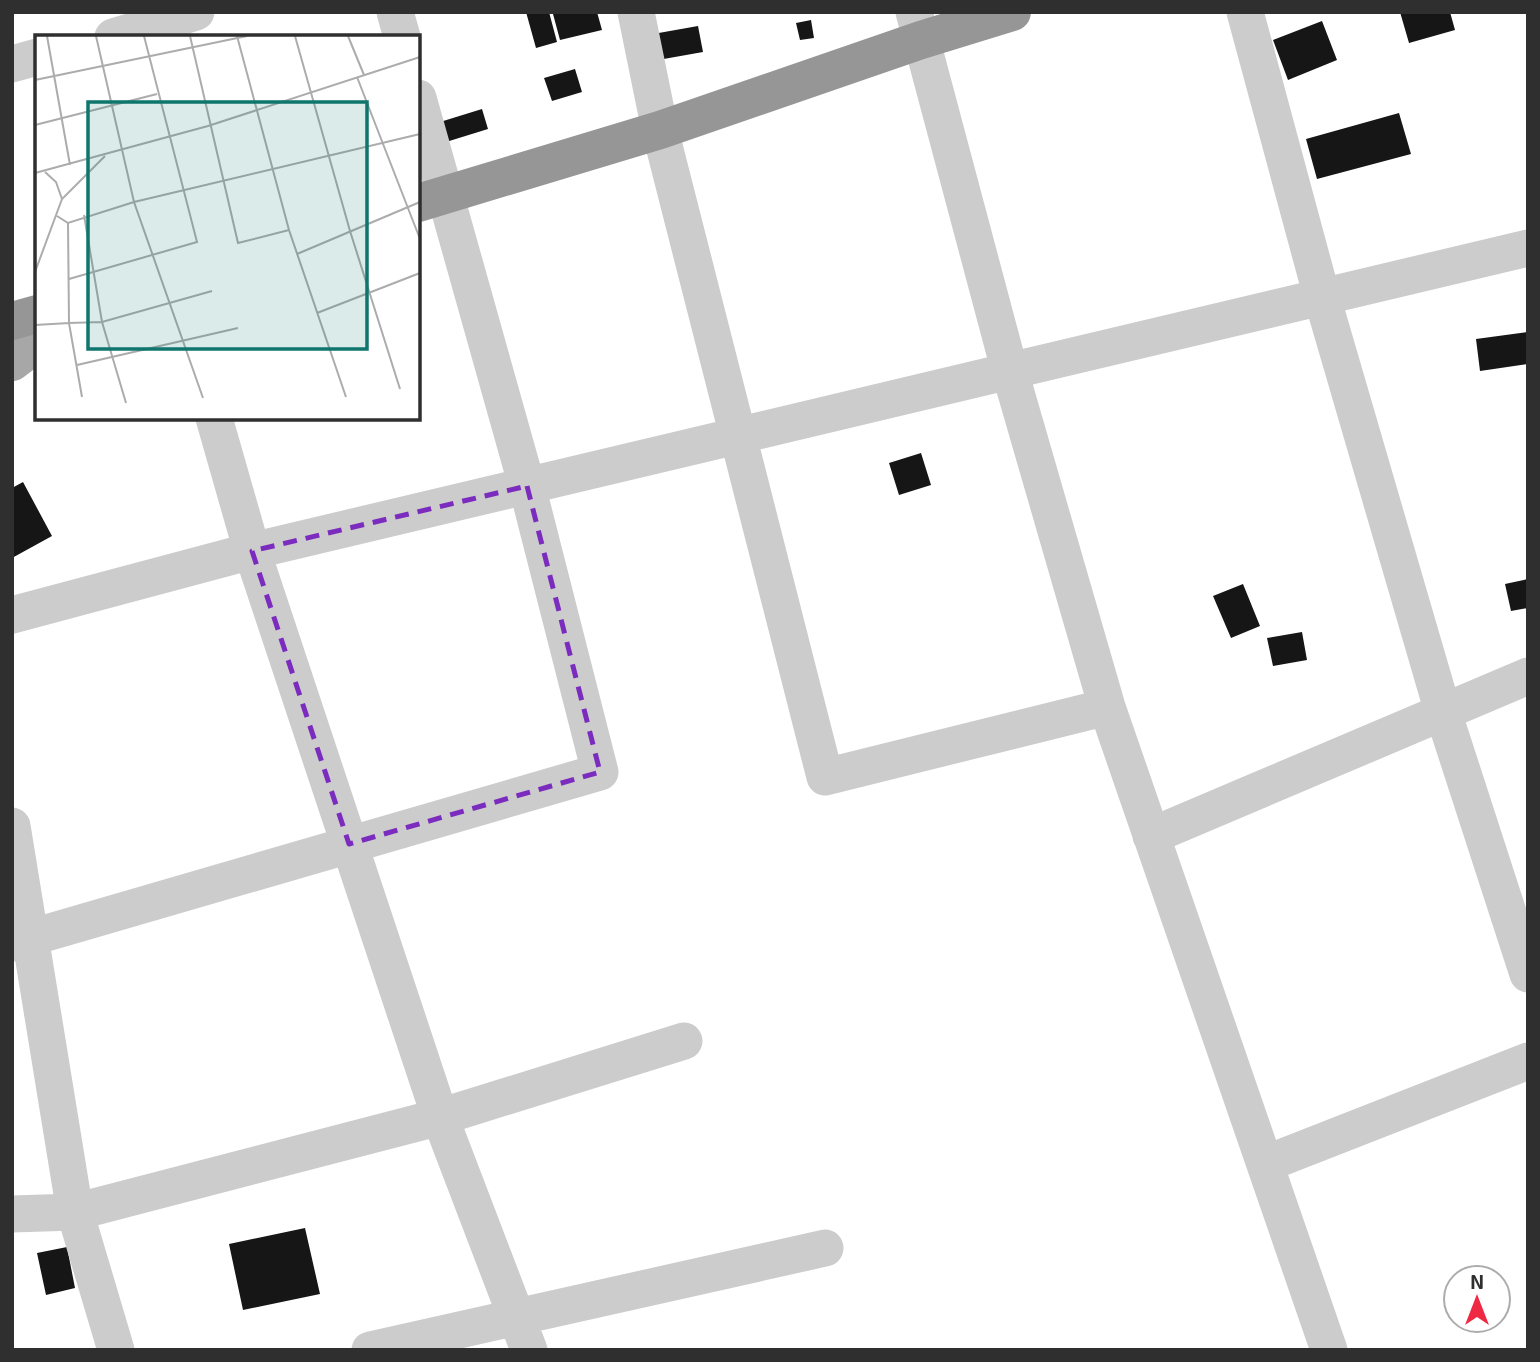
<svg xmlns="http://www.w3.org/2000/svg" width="1540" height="1362" viewBox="0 0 1540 1362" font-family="'Exo 2',sans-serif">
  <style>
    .building { fill: #161616 }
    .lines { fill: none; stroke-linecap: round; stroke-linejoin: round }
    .minor { stroke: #ccc; stroke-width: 37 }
    .major { stroke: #a7a7a7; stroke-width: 38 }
    .highway { stroke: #969696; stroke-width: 38 }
    .marked { fill: none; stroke: #7b2cbf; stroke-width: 5; stroke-dasharray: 14 9; stroke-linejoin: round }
    .inset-road { fill: none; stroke: #acacac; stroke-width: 2 }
    .view { fill: #0f766e; fill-opacity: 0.15; stroke: #0f766e; stroke-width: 3.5 }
    .inset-edge { fill: none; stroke: #2f2f2f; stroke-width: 3.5 }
  </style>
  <rect width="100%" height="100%" fill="#fff"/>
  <path class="building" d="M526 12H549L557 42 536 48Z
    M559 12H597L602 30 560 40 553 14Z
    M1400 12H1450L1455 30 1409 43Z
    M811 20 814 38 800 40 796 23Z
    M1322 21 1337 60 1288 80 1273 40Z
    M698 26 703 52 658 60 653 34Z
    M575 69 582 92 552 101 544 78Z
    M482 109 488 129 446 142 440 122Z
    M1399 113 1411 154 1317 179 1306 139Z
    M1527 332 1528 364 1480 371 1476 339Z
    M921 453 931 485 899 495 889 463Z
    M23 482 52 536 12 558V488Z
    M1528 579V608L1511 611 1505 584Z
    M1243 584 1260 626 1231 638 1213 596Z
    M1302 632 1307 660 1273 666 1267 638Z
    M305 1228 320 1294 243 1310 229 1244Z
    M67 1247 75 1288 46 1295 37 1253Z"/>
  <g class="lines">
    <path class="minor" d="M395 12 402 37
      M636 12 660 130 825 777 1107 707
      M914 12 1010 372 1107 707 1329 1350
      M1245 12 1322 297 1443 712 1528 974
      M113 37 196 12
      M12 64 37 57
      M214 418 252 551 440 1117 529 1350
      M12 615 252 551 1528 248
      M12 826 75 1212 440 1117 684 1041
      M1151 836 1528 676
      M12 943 600 772 527 486 418 98
      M1265 1164 1528 1061
      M12 1214 75 1212 116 1350
      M370 1350 825 1248"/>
    <path class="major" d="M12 362 37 343"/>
    <path class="highway" d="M418 203 660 130 921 40 1012 12
      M12 321 37 314"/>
  </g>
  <path class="marked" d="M527 486 600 772 349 844 252 551Z"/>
  <g transform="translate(35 35)">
    <rect width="385" height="385" fill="#fff"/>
    <path class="inset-road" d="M12 1 35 130M61 1 99 167 168 363M155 1 203 208 254 195M202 1 254 195 311 362M260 1 315 196 365 354M313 1 329 40M322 42 385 204M0 45 212 1M0 90 122 59M10 137 21 147 27 164M0 138 173 91 385 22M49 180 67 287 177 256M22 181 33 188 99 167 385 99M33 188 34 288 67 287 91 368M262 219 385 167M0 237 27 164 70 121M34 244 162 207 109 1M282 278 385 238M0 290 34 288 47 362M42 330 203 293"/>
    <path class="view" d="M53 67H332V314H53Z"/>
    <rect width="385" height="385" class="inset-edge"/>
  </g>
  <rect width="1540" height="1362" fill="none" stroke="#2f2f2f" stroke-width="28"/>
  <g transform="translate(1477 1299)"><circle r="33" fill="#ffffff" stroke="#acacac" stroke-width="2"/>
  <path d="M0-5L12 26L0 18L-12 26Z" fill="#ef2944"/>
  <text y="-10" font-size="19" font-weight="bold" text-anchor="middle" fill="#2f2f2f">N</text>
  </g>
</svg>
